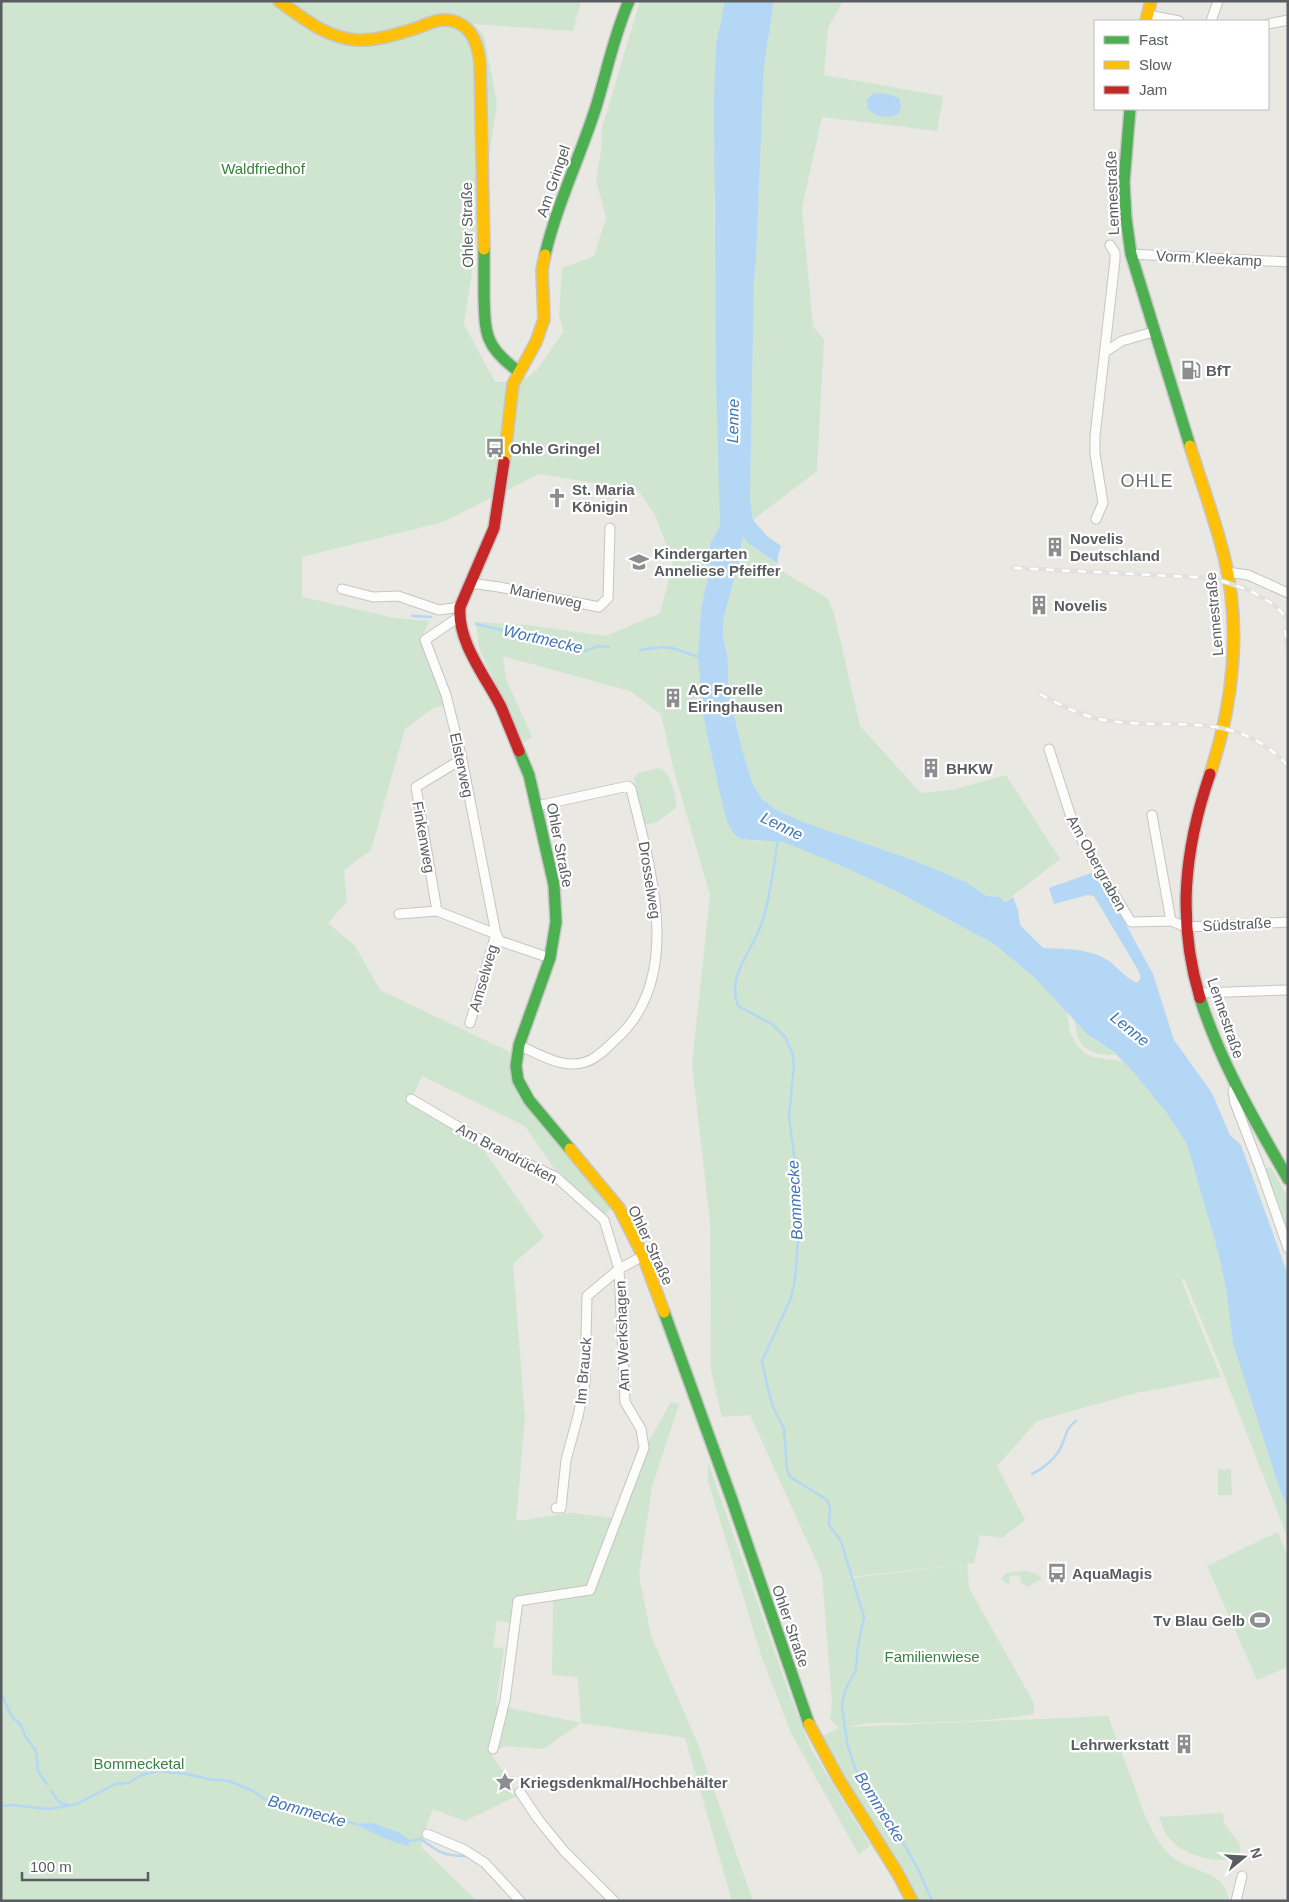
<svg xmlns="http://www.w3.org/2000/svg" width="1289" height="1902" viewBox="0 0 1289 1902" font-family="Helvetica,sans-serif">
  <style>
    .green { fill: #d0e5cf }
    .water { fill: #b4d7f5 }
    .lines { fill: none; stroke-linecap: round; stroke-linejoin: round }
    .stream { stroke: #b4d7f5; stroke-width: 2.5 }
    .street-casing { stroke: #c5c5c4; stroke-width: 11 }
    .fast-casing { stroke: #c6c6c5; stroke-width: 14 }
    .slow-casing { stroke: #c6c6c5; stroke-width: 14 }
    .jam-casing { stroke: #c6c6c5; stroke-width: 14 }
    .street { stroke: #fcfcfb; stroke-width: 9 }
    .fast { stroke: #4caf50; stroke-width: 11 }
    .slow { stroke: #ffc107; stroke-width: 11 }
    .jam { stroke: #c62828; stroke-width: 11 }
    .rail-casing { stroke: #e1e1e0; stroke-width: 4.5 }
    .rail { stroke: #fff; stroke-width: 2.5; stroke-dasharray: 8; stroke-linecap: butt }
    .labels { text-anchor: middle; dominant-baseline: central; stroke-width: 4.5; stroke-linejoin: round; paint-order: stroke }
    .park-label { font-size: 15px; fill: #36833d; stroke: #fff }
    .street-label { font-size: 15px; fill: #595c61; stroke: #fff }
    .poi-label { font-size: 15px; font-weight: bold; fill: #595c61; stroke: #fff; text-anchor: start }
    .water-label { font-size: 16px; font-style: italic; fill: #4075b6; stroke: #fff }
    .quarter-label { font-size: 18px; letter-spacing: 1px; fill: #6a6e73; stroke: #fff }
  </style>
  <rect width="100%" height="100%" fill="#e9e8e3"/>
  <path class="green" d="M1 1H581L573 31 473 24 484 35 497 104 464 324 495 382 522 381 536 371 564 331 559 317 562 268 594 256 606 218 596 179 601 151 602 128 640 1H725L714 201 720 526 710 544 708 577 701 608 698 657 703 715 716 776 755 841 769 840 783 842 846 868 894 890 994 944 1034 977 1067 1011 1070 1032 1078 1047 1086 1054 1092 1057 1122 1061 1134 1073 1166 1112 1187 1144 1219 1255 1227 1295 1279 1487 1288 1508V1539L1224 1375 1184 1278 1181 1280 1221 1377 1136 1393 1037 1421 997 1466 1025 1520 1002 1538 980 1535 974 1563 848 1577 851 1578 967 1564 969 1588 1034 1703V1714C995 1721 954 1722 914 1723 893 1723 869 1721 848 1727L1108 1716C1116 1739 1125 1762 1134 1785 1143 1810 1151 1837 1171 1856 1189 1873 1225 1868 1229 1901H912L822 1736 839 1728 830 1719 832 1703 822 1574 750 1415 722 1417 711 1371 710 1222 692 1064 710 895 674 771 661 714 630 691 503 656 506 679 532 737 524 742 479 648 476 622 527 625 606 636 660 613 673 563 655 515 638 490 539 474 443 522 302 557V597L395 618 429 621 422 638 445 706 433 708 405 729 371 850 344 870 347 901 328 923 355 946 380 990 512 1053V1067L613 1206 604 1216 558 1174 525 1126 422 1076 410 1102 481 1146 544 1237 513 1264 525 1418 516 1521 571 1513 612 1518 586 1586 514 1597 513 1623 497 1621 493 1647 504 1648 496 1705 581 1723 578 1677 552 1675 553 1600 590 1595 593 1591 646 1446 671 1402 679 1404 652 1487 639 1575 651 1636 698 1744 753 1901H732L685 1738 581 1723 543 1749 504 1746 491 1754 519 1795 465 1821 433 1809 422 1838 423 1839 421 1847 477 1901H1Z
    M774 1H843L828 28 824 75 943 96 937 131 822 117 802 208 813 326 824 340 817 471 753 520 750 499 754 280 756 260 764 66Z
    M744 537C754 551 773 556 782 571L827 598 834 613 860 726 921 793 952 790 1006 775 1060 859 1005 902 1000 897 987 896 966 882 910 859 803 822 777 810 762 799 753 785 742 749 728 690V660L723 637V620L735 579 741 541Z
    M658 768C659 769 664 771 665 772 671 778 678 800 676 808L655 823 644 825 634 778 638 773Z
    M1075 1021C1080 1026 1084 1031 1089 1036 1098 1043 1108 1047 1116 1055 1091 1055 1076 1049 1075 1021Z
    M1271 1167 1288 1198V1242L1262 1169Z
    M708 1462 788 1690 811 1749 870 1845 859 1855 791 1733 761 1655 708 1481Z
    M1231 1469 1232 1495H1218V1470Z
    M1278 1532 1288 1557V1667L1257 1680 1207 1566Z
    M1027 1571 1036 1574 1042 1579 1027 1587 1021 1582 1020 1575 1009 1576 1010 1583H1005L1002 1579 1006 1573Z
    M1223 1813C1223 1818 1224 1822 1226 1826 1233 1837 1247 1846 1236 1859 1213 1863 1185 1856 1170 1839 1164 1833 1162 1825 1159 1817Z"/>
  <path class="water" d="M725 1H774L764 66 756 260 754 280 750 499 753 520 767 536 781 546 778 556V564L748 543 744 537 741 541V555L723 620V637L728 660V690L742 749 753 785 762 799 777 810 803 822 910 859 966 882 987 896 1000 897 1005 902 1013 897 1018 910 1020 925 1043 948C1066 949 1089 948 1109 961 1118 968 1126 978 1137 983L1141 978 1138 970 1094 896 1088 895 1054 904 1049 888 1091 873 1100 877 1153 974 1174 1040 1212 1093 1230 1135 1241 1145 1288 1275V1508L1279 1487 1233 1343 1227 1295 1219 1255 1187 1144 1166 1112 1134 1073 1114 1052 1088 1035 1034 977 994 944 894 890 846 868 783 842 741 839 734 834 727 822 716 776 703 715 698 657 701 608 708 577 710 544 720 526 716 383 714 101 716 45Z
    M874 93 888 94 899 98 901 106 899 113C888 120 877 117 868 109L867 99Z
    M373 1823 400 1833 408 1839 409 1845 408 1846 383 1838 355 1824Z"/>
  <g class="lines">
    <path class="stream" d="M412 616 431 617
      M476 624 532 637 542 642 584 651 599 646 609 647
      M640 650 662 647 672 648 699 657
      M778 839C774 862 772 885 766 908 764 915 762 923 759 930 749 954 727 978 738 1006L772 1024 786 1038 793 1056 794 1065 789 1116 798 1187 799 1228 795 1280 791 1298 762 1361 768 1389 773 1407 784 1429 787 1469 790 1477 826 1499 830 1507 829 1525 841 1541 864 1617 858 1646 856 1670 845 1690 842 1706 847 1743 855 1768 871 1798 899 1835 919 1871 932 1901
      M1032 1474C1043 1469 1055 1459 1061 1447 1066 1437 1066 1427 1076 1421
      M1 1693 12 1717 21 1725 25 1736 36 1751 38 1771 47 1784
      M51 1791 59 1802 68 1805
      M1 1806 12 1805 49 1809 77 1804 115 1784 128 1783 142 1775 157 1771 186 1774 208 1779 229 1781 253 1791 271 1803 295 1807 327 1820 346 1821 355 1824
      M409 1841 421 1839C438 1852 444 1856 466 1856"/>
    <defs>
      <path id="street" d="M1148 15 1179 21
        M1211 21 1218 1
        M1268 24 1288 20
        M1131 254 1288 262
        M1105 352 1122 341 1153 332
        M1096 519 1103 503 1095 454V436L1115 260V253L1110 245
        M1227 572 1248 575 1288 593
        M470 583 499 587 599 607 608 598 610 528
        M342 589 373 597 398 596 439 610 460 607
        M459 617 425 640 446 695 462 759 496 934 470 1023
        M1049 749 1072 820 1086 848 1131 922 1171 921 1186 927 1288 922
        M1152 815 1171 921
        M437 911 416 787 462 759
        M399 914 437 911 496 934 500 941 550 958
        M1200 993 1288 990
        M519 1045C542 1056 572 1075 597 1056 603 1052 609 1046 614 1041 686 979 650 867 631 789L628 786 537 806
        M1236 1087 1233 1091 1235 1103 1260 1168 1288 1248
        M411 1099 496 1149 556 1177 604 1220 619 1269 625 1402 641 1429 644 1448 590 1590 518 1601 505 1700 493 1749
        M556 1508H561L566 1460 578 1416 585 1382 587 1296 619 1269 643 1256
        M520 1792 538 1819 564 1851 614 1901
        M427 1834 465 1850 485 1863 520 1901
        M1236 1901 1242 1876"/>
      <path id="fast" d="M1130 109 1124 182 1126 218 1131 254 1190 446
        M484 249C484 264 484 280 484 296 485 334 485 347 518 371
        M545 255C557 204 580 157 596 107 607 71 614 35 629 1
        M519 751 529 775 554 885 556 922 550 958 519 1045 516 1066 518 1080 529 1100 570 1149
        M1200 998C1220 1062 1255 1121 1288 1179
        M664 1312 732 1500 809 1724"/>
      <path id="slow" d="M279 1C303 18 326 38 357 40 377 41 397 34 417 28 424 25 434 21 442 20 469 19 478 41 480 63L484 249
        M1146 21 1151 1
        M1190 446C1201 482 1215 519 1224 556 1242 628 1233 705 1210 774
        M504 462 513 384 536 342 544 319 542 270 545 255
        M570 1149 619 1208 643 1256 664 1312
        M809 1724 838 1778 898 1874 912 1901"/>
      <path id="jam" d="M504 462 494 528 460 607C457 642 486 677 501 707 507 721 513 736 519 751
        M1200 998C1177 921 1184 850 1210 774"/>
    </defs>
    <use href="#street" class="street-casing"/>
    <use href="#fast" class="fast-casing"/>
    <use href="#slow" class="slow-casing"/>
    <use href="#jam" class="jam-casing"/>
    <use href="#street" class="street"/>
    <use href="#fast" class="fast"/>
    <use href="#slow" class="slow"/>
    <use href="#jam" class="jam"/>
    <defs>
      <path id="rail" d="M1014 568 1213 578 1249 590 1273 604 1288 619
        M1285 630 1288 651
        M1040 694C1060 705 1081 716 1104 720 1170 732 1235 707 1288 766"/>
    </defs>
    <use href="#rail" class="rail-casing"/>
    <use href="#rail" class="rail"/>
  </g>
  <defs>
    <symbol id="fuel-bare" viewBox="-9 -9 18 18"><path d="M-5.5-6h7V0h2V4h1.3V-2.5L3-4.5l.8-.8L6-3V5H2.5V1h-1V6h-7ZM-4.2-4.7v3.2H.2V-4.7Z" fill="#8b8d8e" stroke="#fff" stroke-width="2.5" paint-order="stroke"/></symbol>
    <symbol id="bus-bare" viewBox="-9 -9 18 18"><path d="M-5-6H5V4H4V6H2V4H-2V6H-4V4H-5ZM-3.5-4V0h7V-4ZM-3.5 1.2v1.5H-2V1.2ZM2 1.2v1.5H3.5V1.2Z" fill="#8b8d8e" stroke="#fff" stroke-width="2.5" paint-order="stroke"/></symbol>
    <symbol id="church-bare" viewBox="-9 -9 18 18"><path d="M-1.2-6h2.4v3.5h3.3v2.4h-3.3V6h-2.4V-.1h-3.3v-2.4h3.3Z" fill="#8b8d8e" stroke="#fff" stroke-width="2.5" paint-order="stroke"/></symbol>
    <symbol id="building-bare" viewBox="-9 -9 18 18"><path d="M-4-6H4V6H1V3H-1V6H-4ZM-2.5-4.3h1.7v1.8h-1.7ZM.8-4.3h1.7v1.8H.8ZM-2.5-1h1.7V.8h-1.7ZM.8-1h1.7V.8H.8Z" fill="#8b8d8e" stroke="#fff" stroke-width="2.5" paint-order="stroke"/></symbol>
    <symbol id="school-bare" viewBox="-9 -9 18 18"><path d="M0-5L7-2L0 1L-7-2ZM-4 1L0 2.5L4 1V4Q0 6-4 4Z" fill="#8b8d8e" stroke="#fff" stroke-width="2.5" paint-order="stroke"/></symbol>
    <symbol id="stadium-bare" viewBox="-9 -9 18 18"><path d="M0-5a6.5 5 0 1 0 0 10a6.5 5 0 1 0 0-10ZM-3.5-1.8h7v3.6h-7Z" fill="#8b8d8e" stroke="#fff" stroke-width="2.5" paint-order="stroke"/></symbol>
    <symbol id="sight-bare" viewBox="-9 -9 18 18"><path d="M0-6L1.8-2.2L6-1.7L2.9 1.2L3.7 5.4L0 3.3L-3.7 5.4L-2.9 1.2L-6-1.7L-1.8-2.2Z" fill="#8b8d8e" stroke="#fff" stroke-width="2.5" paint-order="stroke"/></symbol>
  </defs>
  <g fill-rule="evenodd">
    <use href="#fuel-bare" x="1177" y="356" width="28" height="28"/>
    <use href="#bus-bare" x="481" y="434" width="28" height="28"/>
    <use href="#church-bare" x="543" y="484" width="28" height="28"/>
    <use href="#building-bare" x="1041" y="533" width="28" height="28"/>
    <use href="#school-bare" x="625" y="548" width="28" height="28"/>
    <use href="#building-bare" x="1025" y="591" width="28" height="28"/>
    <use href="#building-bare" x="659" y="684" width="28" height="28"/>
    <use href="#building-bare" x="917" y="754" width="28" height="28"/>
    <use href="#bus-bare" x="1043" y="1559" width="28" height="28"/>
    <use href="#stadium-bare" x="1246" y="1606" width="28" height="28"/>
    <use href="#building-bare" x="1170" y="1730" width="28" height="28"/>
    <use href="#sight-bare" x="491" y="1768" width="28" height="28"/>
  </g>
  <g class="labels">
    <g class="park-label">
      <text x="263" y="168">Waldfriedhof</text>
      <text x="932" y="1656">Familienwiese</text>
      <text x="139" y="1763">Bommecketal</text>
    </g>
    <g class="street-label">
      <text transform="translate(553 181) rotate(-71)">Am Gringel</text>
      <text transform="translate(1112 193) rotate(-92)">Lennestraße</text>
      <text transform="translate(467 225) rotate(-91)">Ohler Straße</text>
      <text transform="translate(1209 258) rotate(3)">Vorm Kleekamp</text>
      <text transform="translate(546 596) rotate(12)">Marienweg</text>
      <text transform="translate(1214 614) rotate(-95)">Lennestraße</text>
      <text transform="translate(462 765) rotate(78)">Elsterweg</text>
      <text transform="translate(424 837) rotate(80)">Finkenweg</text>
      <text transform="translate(560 845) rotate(79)">Ohler Straße</text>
      <text transform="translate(1097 863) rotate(61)">Am Obergraben</text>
      <text transform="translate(650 880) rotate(81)">Drosselweg</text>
      <text transform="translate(1237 924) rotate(-3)">Südstraße</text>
      <text transform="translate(483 978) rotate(-74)">Amselweg</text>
      <text transform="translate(1226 1018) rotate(71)">Lennestraße</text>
      <text transform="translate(507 1153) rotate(28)">Am Brandrücken</text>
      <text transform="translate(651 1245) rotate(65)">Ohler Straße</text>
      <text transform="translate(622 1336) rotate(-92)">Am Werkshagen</text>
      <text transform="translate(583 1371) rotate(-85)">Im Brauck</text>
      <text transform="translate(791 1626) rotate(71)">Ohler Straße</text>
    </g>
    <g class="poi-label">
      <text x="1206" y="370">BfT</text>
      <text x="510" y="448">Ohle Gringel</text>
      <text x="572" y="489">St. Maria<tspan x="572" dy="17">Königin</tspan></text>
      <text x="1070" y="538">Novelis<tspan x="1070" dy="17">Deutschland</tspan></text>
      <text x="654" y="553">Kindergarten<tspan x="654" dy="17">Anneliese Pfeiffer</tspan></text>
      <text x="1054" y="605">Novelis</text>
      <text x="688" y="689">AC Forelle<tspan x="688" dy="17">Eiringhausen</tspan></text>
      <text x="946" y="768">BHKW</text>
      <text x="1072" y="1573">AquaMagis</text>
      <text x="1245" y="1620" text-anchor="end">Tv Blau Gelb</text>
      <text x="1169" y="1744" text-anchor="end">Lehrwerkstatt</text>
      <text x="520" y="1782">Kriegsdenkmal/Hochbehälter</text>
    </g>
    <g class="water-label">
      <text transform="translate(733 421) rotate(-89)">Lenne</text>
      <text transform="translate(543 639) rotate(13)">Wortmecke</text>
      <text transform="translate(782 826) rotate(26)">Lenne</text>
      <text transform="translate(1130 1029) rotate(39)">Lenne</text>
      <text transform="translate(795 1200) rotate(-93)">Bommecke</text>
      <text transform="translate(880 1807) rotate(58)">Bommecke</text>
      <text transform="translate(307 1811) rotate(16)">Bommecke</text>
    </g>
    <g class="quarter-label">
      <text x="1147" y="481">OHLE</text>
    </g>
  </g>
  <rect width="1289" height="1902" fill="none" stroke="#595c61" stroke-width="5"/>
  <rect x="1094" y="20" width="175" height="90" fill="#ffffff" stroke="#bdbec0"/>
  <rect x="1104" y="36" width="25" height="8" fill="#4caf50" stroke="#bdbec0"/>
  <text x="1139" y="45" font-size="15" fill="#595c61">Fast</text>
  <rect x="1104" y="61" width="25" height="8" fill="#ffc107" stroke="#bdbec0"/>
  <text x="1139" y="70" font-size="15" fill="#595c61">Slow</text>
  <rect x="1104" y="86" width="25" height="8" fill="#c62828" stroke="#bdbec0"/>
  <text x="1139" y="95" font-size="15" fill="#595c61">Jam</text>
  <g transform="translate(1244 1857) rotate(72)" stroke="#ffffff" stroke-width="4" paint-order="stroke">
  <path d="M0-4L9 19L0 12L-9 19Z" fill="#595c61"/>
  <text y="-8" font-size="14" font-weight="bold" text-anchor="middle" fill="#595c61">N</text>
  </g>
  <path d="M22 1872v8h126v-8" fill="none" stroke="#595c61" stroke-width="2.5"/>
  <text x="30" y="1872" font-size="15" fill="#595c61" stroke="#ffffff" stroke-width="4" paint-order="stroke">100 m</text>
</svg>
